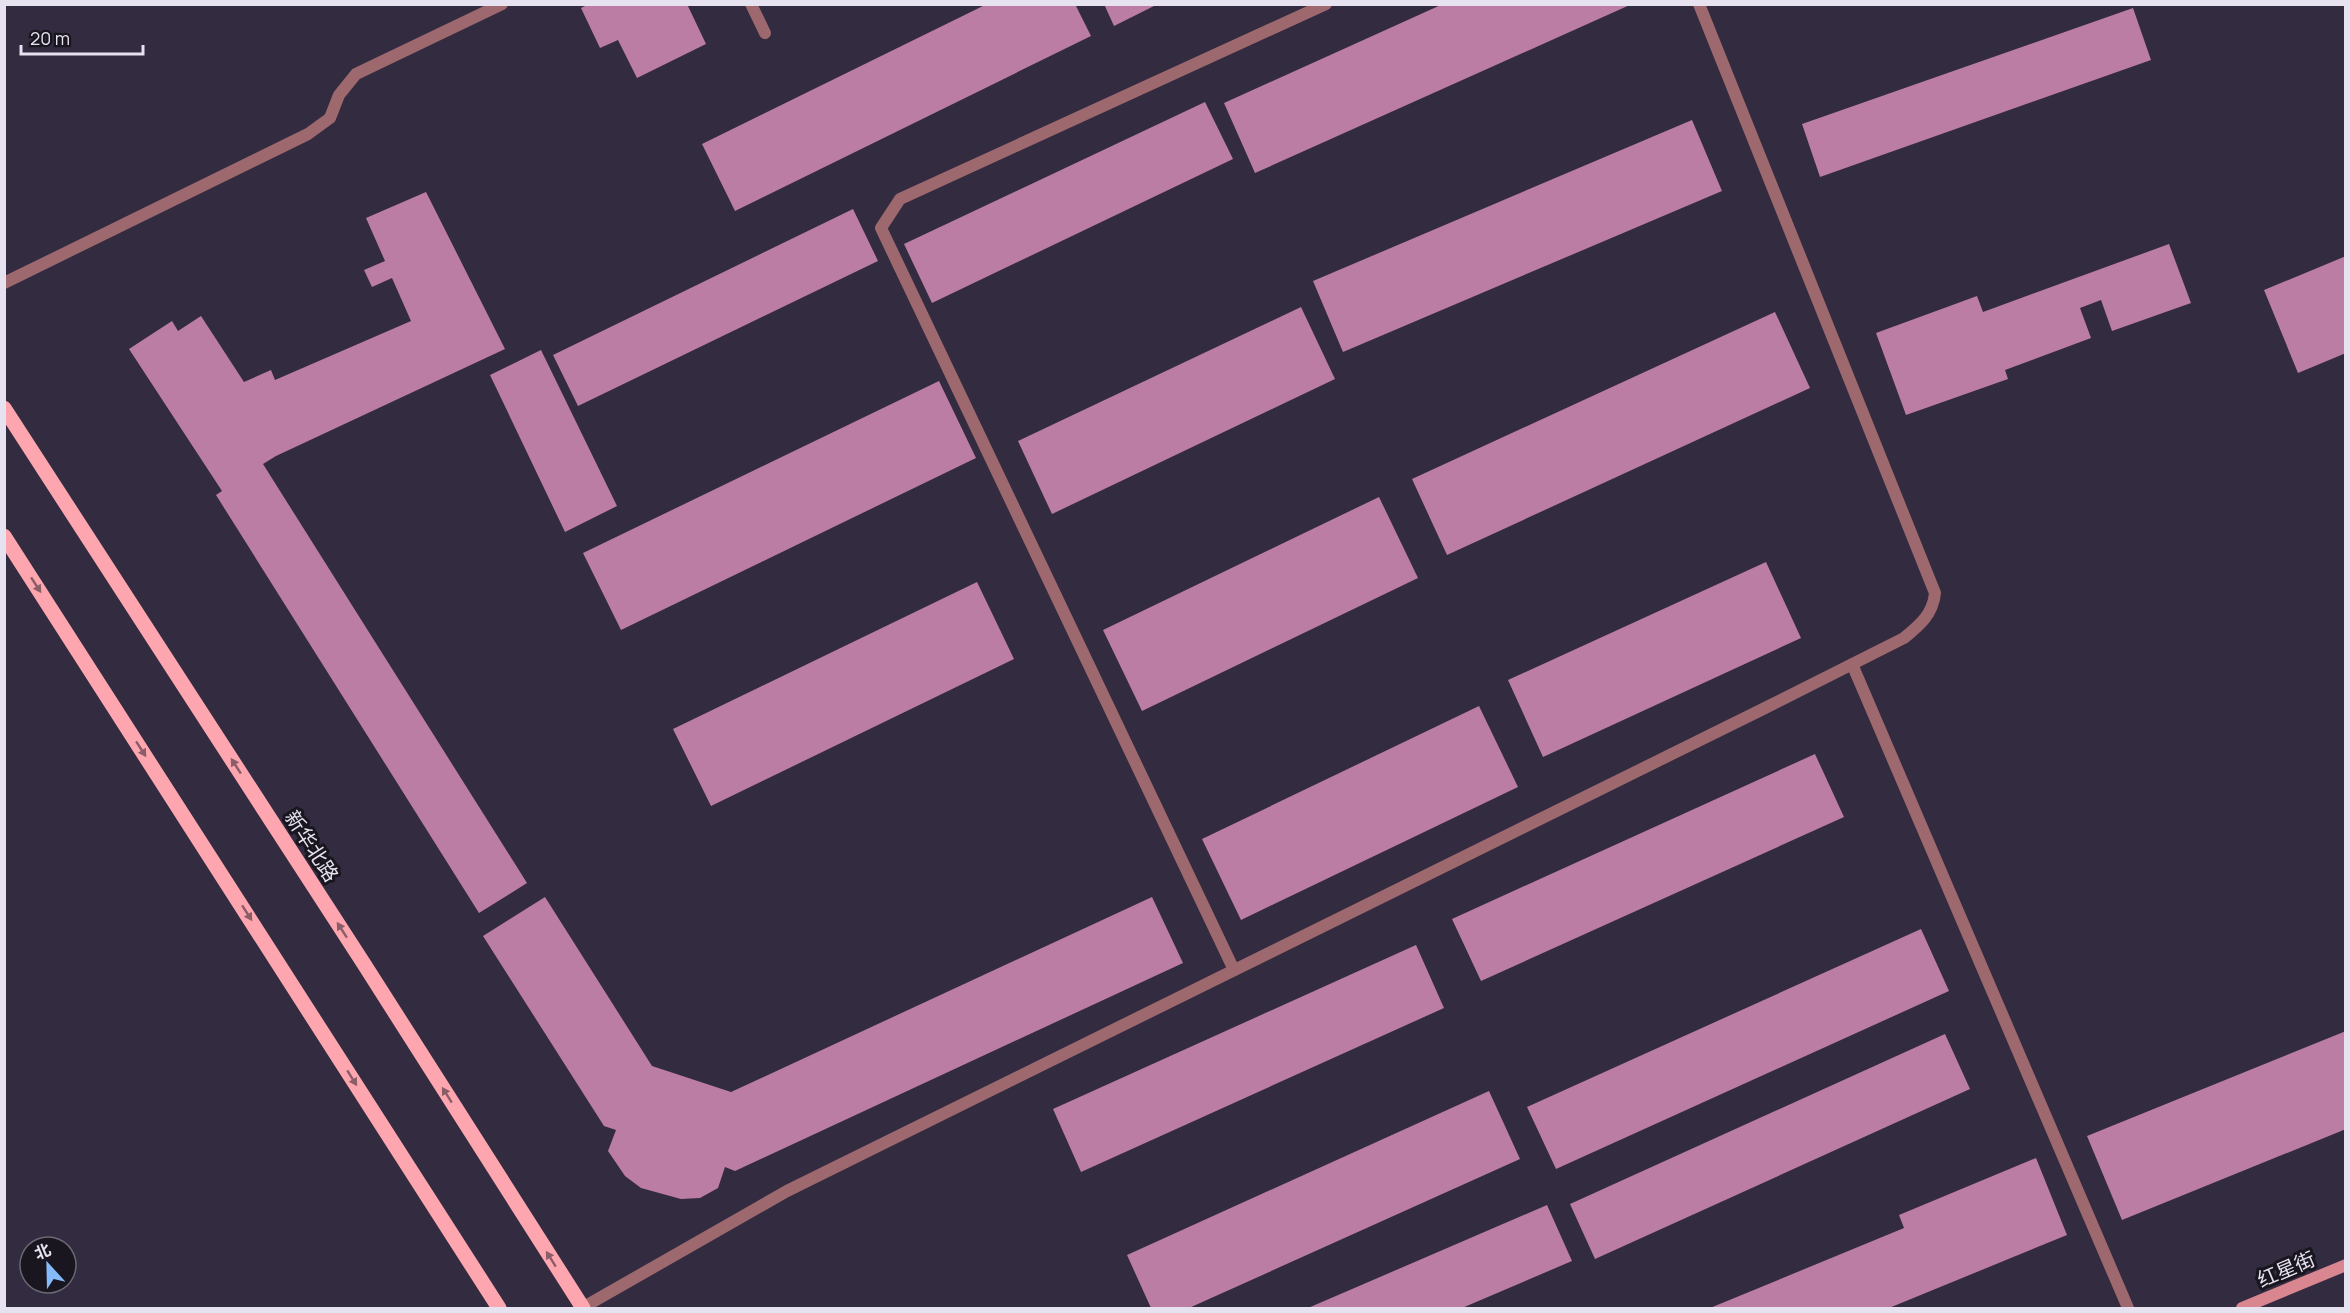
<svg xmlns="http://www.w3.org/2000/svg" width="2350" height="1313" viewBox="0 0 2350 1313" font-family="Manrope,'Noto Sans SC',sans-serif">
  <style>
    .building { fill: #bc7da4 }
    .lines { fill: none; stroke-linecap: round; stroke-linejoin: round }
    .lane { stroke: #9d686e; stroke-width: 12 }
    .street { stroke: #9d686e; stroke-width: 12 }
    .secondary { stroke: #da8690; stroke-width: 12 }
    .primary { stroke: #fda6af; stroke-width: 15 }
    .oneway { fill: #8b5e67 }
    .labels { text-anchor: middle; dominant-baseline: central; stroke-width: 6; stroke-linejoin: round; paint-order: stroke }
    .street-label { font-size: 20px; fill: #e7e2f0; stroke: #19161f }
  </style>
  <rect width="100%" height="100%" fill="#332b40"/>
  <path class="building" d="M589 4H687L706 44 637 78 618 40 600 48 581 8Z
    M987 4H1075L1091 36 735 211 702 144Z
    M1104 4H1158L1114 26Z
    M1443 4H1632L1255 173 1224 103Z
    M2133 8 2151 60 1820 177 1802 124Z
    M1205 102 1233 159 932 303 904 244Z
    M1692 120 1722 191 1343 352 1313 281Z
    M426 192 505 349 276 456 263 464 527 883 479 913 216 495 222 491 129 349 172 321 178 331 201 316 244 382 271 370 275 380 411 321 392 278 372 287 364 270 385 261 366 218Z
    M853 209 878 261 578 406 553 355Z
    M2169 244 2191 303 2112 331 2101 300 2080 308 2091 338 2005 370 2008 379 1906 415 1876 333 1977 296 1983 312Z
    M2346 256V353L2298 373 2264 290Z
    M1301 307 1335 379 1052 514 1018 441Z
    M1775 312 1810 388 1447 555 1412 479Z
    M541 350 617 506 565 532 490 375Z
    M939 381 976 458 621 630 583 553Z
    M1379 497 1418 578 1142 711 1103 630Z
    M1766 562 1801 638 1543 757 1508 680Z
    M977 582 1014 659 711 806 673 729Z
    M1479 706 1518 787 1241 920 1202 839Z
    M1815 754 1844 817 1481 981 1452 919Z
    M545 897 652 1066 731 1092 1152 897 1183 963 735 1171 725 1167 718 1188 700 1198 681 1199 641 1188 625 1176 608 1151 616 1130 604 1126 483 936Z
    M1921 929 1949 991 1556 1169 1527 1107Z
    M1416 945 1444 1008 1081 1172 1053 1109Z
    M2346 1031V1129L2122 1220 2087 1136Z
    M1945 1034 1970 1089 1595 1259 1570 1204Z
    M1489 1091 1520 1159 1189 1308H1151L1127 1255Z
    M2036 1158 2067 1235 1889 1308H1710L1904 1228 1899 1215Z
    M1547 1205 1572 1261 1462 1308H1308Z"/>
  <g class="lines">
    <path class="lane" d="M751 4 765 33
      M1234 970 881 228 900 199 1326 4"/>
    <path class="street" d="M4 283 308 134 330 118 339 95 356 74 502 4
      M1852 664 2128 1308
      M582 1308 787 1191 1763 709 1904 638C1920 625 1933 614 1935 593L1699 4"/>
    <path class="secondary" d="M2242 1308 2346 1265"/>
    <path class="primary" d="M4 408 364 964 583 1308
      M4 536 499 1308"/>
  </g>
  <defs><path id="oneway-solid" d="M-6-.8H1V-3.2L6.5 0L1 3.2V.8H-6Z" transform="scale(1.5)"/></defs>
  <g class="oneway">
    <use href="#oneway-solid" transform="translate(36 585) rotate(57)"/>
    <use href="#oneway-solid" transform="translate(141 749) rotate(57)"/>
    <use href="#oneway-solid" transform="translate(236 766) rotate(-123)"/>
    <use href="#oneway-solid" transform="translate(247 913) rotate(57)"/>
    <use href="#oneway-solid" transform="translate(342 930) rotate(-123)"/>
    <use href="#oneway-solid" transform="translate(352 1078) rotate(58)"/>
    <use href="#oneway-solid" transform="translate(447 1095) rotate(-122)"/>
    <use href="#oneway-solid" transform="translate(551 1259) rotate(-122)"/>
  </g>
  <g class="labels">
    <g class="street-label">
      <text transform="translate(312 846) rotate(57)">新华北路</text>
      <text transform="translate(2286 1269) rotate(-23)">红星街</text>
    </g>
  </g>
  <rect width="2350" height="1313" fill="none" stroke="#e7e2f0" stroke-width="12"/>
  <g transform="translate(48 1265) rotate(338)"><circle r="28" fill="#19161f" stroke="#6b6873" stroke-width="1.5"/>
  <path d="M0-4.5L10 22L0 15L-10 22Z" fill="#85bbfb"/>
  <text y="-9" font-size="16" font-weight="bold" text-anchor="middle" fill="#e7e2f0">北</text>
  </g>
  <path d="M21 45v9h122v-9" fill="none" stroke="#e7e2f0" stroke-width="3"/>
  <text x="30" y="45" font-size="18" fill="#e7e2f0" stroke="#19161f" stroke-width="4.5" paint-order="stroke">20 m</text>
</svg>
